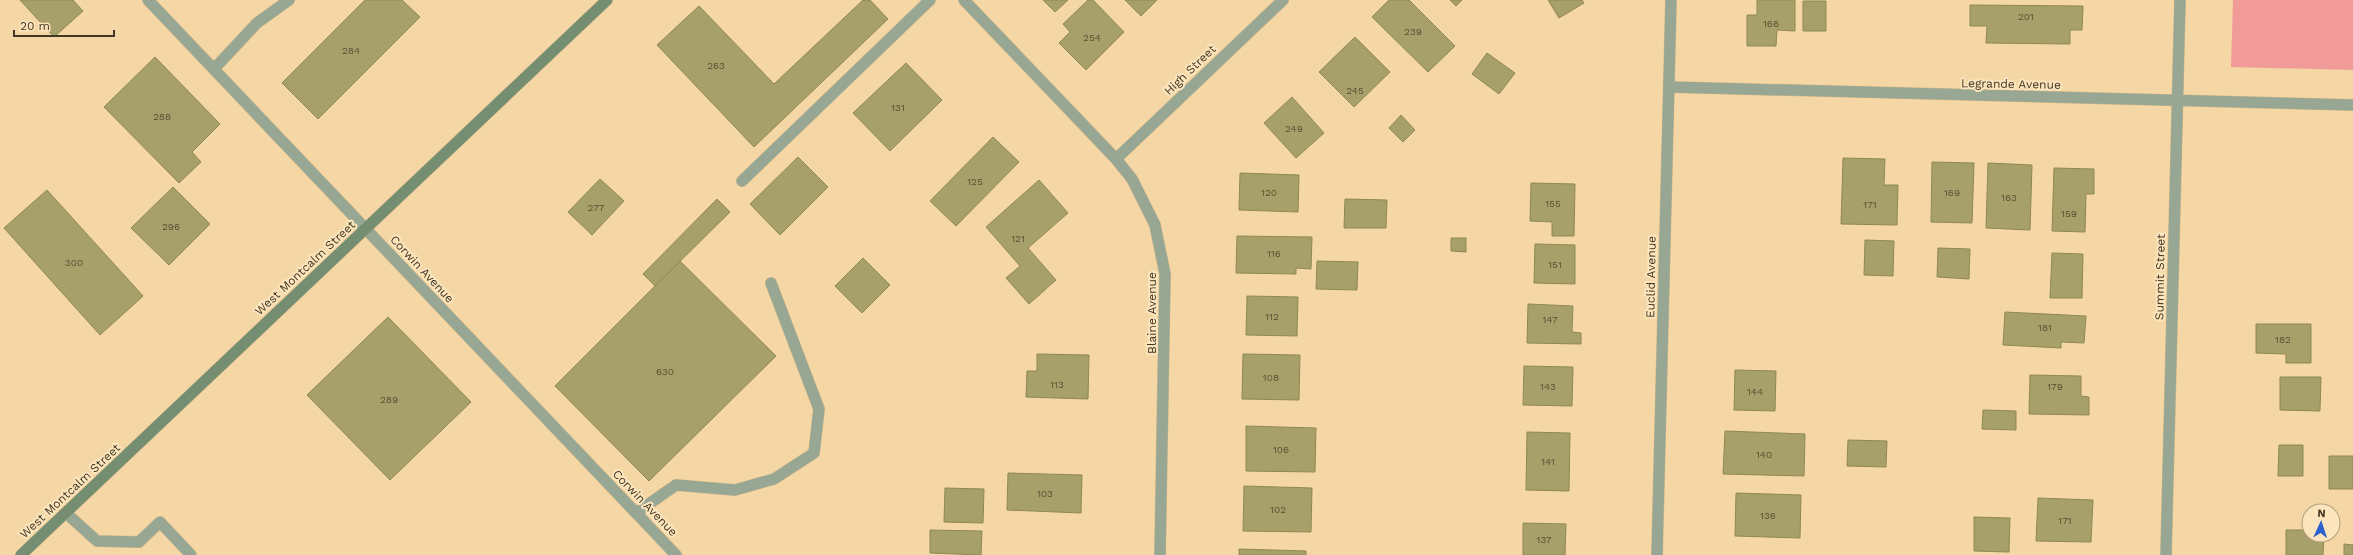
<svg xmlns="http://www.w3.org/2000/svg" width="2353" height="555" viewBox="0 0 2353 555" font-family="'Work Sans',sans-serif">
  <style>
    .green { fill: #f09b98 }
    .building { fill: #a7a06a; stroke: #8f8853 }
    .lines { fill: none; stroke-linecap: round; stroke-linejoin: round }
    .service-casing { stroke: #d0b78a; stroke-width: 12 }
    .minor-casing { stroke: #d0b78a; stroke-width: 12 }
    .secondary-casing { stroke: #d0b78a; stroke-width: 12 }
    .service { stroke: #97a794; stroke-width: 11 }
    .minor { stroke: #97a794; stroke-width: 11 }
    .secondary { stroke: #758e72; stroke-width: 11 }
    .labels { text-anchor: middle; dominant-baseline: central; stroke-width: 4; stroke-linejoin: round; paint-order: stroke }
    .number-label { font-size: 10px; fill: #5a5033 }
    .street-label { font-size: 12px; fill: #413621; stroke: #fce5bd }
  </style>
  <rect width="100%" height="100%" fill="#f4d7a4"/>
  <path class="green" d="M2233 0H2353V70L2231 67Z"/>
  <path class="building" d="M20 0H73L83 11 54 37Z
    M365 0H402L420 17 318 119 282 83Z
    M863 0H870L888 19 754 147 657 45 699 6 774 84Z
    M1043 0H1068L1055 12Z
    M1088 0H1093L1124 32 1086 70 1059 43 1070 32 1063 24Z
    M1125 0H1157L1141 16Z
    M1389 0H1409L1455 46 1428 72 1372 17Z
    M1450 0H1462L1456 6Z
    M1548 0H1582L1584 3 1559 18Z
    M1757 0H1795V31L1777 30 1776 46H1747V15H1757Z
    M1803 1H1826V31H1803Z
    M1970 5 2083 6 2082 30H2070V44L1986 43 1987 26H1970Z
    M1355 37 1390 72 1354 107 1319 72Z
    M1487 53 1515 73 1499 94 1472 74Z
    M155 57 220 124 192 152 201 162 179 183 104 107Z
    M906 63 942 100 890 151 853 113Z
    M1292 97 1324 133 1296 158 1264 123Z
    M1401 115 1415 130 1403 142 1389 128Z
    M993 137 1019 162 956 226 930 201Z
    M798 157 828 187 780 235 750 204Z
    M1843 158 1885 159 1884 185H1898L1897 225 1841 224Z
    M1932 162 1974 163 1972 223 1931 222Z
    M1988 163 2032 165 2030 230 1986 228Z
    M2054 168 2094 169V194H2086L2085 232 2052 231Z
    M1240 173 1299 175 1298 212 1239 210Z
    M600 179 624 201 592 235 568 212Z
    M1039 180 1068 213 1028 248 1056 280 1029 304 1006 278 1020 266 986 227Z
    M1531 183 1575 184 1574 236H1552V222L1530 221Z
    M173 187 210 224 169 265 131 228Z
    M47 190 143 296 100 335 4 228Z
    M717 199 730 212 655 286 643 274Z
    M1345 199 1387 200 1386 228H1344Z
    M1237 236 1312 237 1311 269 1296 268V274L1236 273Z
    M1451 238H1466V252L1451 251Z
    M1865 240 1894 241 1893 276 1864 275Z
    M1535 244 1575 245V284L1534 283Z
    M1938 248 1970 249 1969 279 1937 277Z
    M2052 253 2083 254 2082 298H2050Z
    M863 258 890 285 862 313 835 286Z
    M680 261 776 356 649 481 555 386Z
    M1317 261 1358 262 1357 290 1316 289Z
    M1247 296 1298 297 1297 336 1246 335Z
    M1528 304 1573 306 1572 332 1581 333V344L1527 343Z
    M2005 312 2086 316 2084 343 2061 342V348L2003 345Z
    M388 317 471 402 390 480 307 395Z
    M2256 324H2311V363H2286V354L2256 353Z
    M1037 354 1089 355 1088 399 1026 397 1027 371H1037Z
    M1243 354 1300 355 1299 400 1242 399Z
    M1524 366 1573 367 1572 406 1523 405Z
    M1735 370 1776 371 1775 411 1734 410Z
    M2030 375 2081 376V396L2089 397V415L2029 414Z
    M2280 377H2321L2320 411 2280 410Z
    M1983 410 2016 411V430L1982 429Z
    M1246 426 1316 428 1315 472 1246 471Z
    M1725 431 1805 434 1804 476 1723 474Z
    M1527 432 1570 433 1569 491 1526 490Z
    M1848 440 1887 441 1886 467 1847 466Z
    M2279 445H2303V476H2278Z
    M2329 456H2353V489H2329Z
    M1008 473 1082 475 1081 513 1007 510Z
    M1244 486 1312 488 1311 532 1243 531Z
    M945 488 984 489 983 523 944 522Z
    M1736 493 1801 495 1800 538 1735 536Z
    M2038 498 2093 500 2091 542 2036 541Z
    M1974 517 2010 518 2009 552 1974 551Z
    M1523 523 1566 524 1565 555H1523Z
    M930 530 982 531 981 555 930 553Z
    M2286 530H2309V535H2324L2323 555H2286Z
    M2344 544 2353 545V555H2344Z
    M1239 549 1306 551V555H1239Z"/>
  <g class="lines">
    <defs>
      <path id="service" d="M214 69 257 23 289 0
        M742 181 930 0
        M66 513 97 541 139 542 160 522 191 555
        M636 513 676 485 735 490 774 479 814 453 819 409 771 283"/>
      <path id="minor" d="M148 0 676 555
        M964 0 1116 159 1132 179 1155 225 1165 274 1160 555
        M1669 87 2353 105
        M1116 159 1283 0
        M1657 555 1671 0
        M2166 555 2180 0"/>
      <path id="secondary" d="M21 555 607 0"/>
    </defs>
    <use href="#service" class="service-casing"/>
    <use href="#minor" class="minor-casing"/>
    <use href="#secondary" class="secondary-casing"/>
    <use href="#service" class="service"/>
    <use href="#minor" class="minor"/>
    <use href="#secondary" class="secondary"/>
  </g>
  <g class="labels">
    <g class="number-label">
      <text x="2026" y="16">201</text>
      <text x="1771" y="23">166</text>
      <text x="1413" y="31">239</text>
      <text x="1092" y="37">254</text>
      <text x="351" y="50">284</text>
      <text x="716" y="65">263</text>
      <text x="1355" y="90">245</text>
      <text x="898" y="107">131</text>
      <text x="162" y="116">288</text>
      <text x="1294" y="128">249</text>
      <text x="975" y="181">125</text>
      <text x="1269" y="192">120</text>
      <text x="1952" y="192">169</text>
      <text x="2009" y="197">163</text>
      <text x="1553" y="203">155</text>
      <text x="1870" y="204">171</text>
      <text x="596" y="207">277</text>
      <text x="2069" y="213">159</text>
      <text x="171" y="226">296</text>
      <text x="1018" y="238">121</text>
      <text x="1274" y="253">116</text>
      <text x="74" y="262">300</text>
      <text x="1555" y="264">151</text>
      <text x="1272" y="316">112</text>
      <text x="1550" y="319">147</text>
      <text x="2045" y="327">181</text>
      <text x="2283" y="339">182</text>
      <text x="665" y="371">630</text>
      <text x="1271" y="377">108</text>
      <text x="1057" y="384">113</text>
      <text x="1548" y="386">143</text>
      <text x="2055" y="386">179</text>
      <text x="1755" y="391">144</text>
      <text x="389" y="399">289</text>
      <text x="1281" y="449">106</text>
      <text x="1764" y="454">140</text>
      <text x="1548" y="461">141</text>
      <text x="1045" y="493">103</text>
      <text x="1278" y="509">102</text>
      <text x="1768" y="515">136</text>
      <text x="2065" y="520">171</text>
      <text x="1544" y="539">137</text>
    </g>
    <g class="street-label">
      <text transform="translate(1190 70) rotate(-44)">High Street</text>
      <text transform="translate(2011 84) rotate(1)">Legrande Avenue</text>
      <text transform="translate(305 268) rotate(-43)">West Montcalm Street</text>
      <text transform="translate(422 269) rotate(47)">Corwin Avenue</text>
      <text transform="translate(1651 277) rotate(-89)">Euclid Avenue</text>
      <text transform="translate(2160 277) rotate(-89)">Summit Street</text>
      <text transform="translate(1152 313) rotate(-90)">Blaine Avenue</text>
      <text transform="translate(70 491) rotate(-43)">West Montcalm Street</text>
      <text transform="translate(645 503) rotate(46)">Corwin Avenue</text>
    </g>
  </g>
  <g transform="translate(2321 523) rotate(3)"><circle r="19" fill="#fce5bd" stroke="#b19f7f"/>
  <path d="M0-3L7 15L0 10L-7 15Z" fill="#2a61cf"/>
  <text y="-6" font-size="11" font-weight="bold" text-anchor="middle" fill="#413621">N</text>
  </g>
  <path d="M14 30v6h100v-6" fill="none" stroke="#413621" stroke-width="2"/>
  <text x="20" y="30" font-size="12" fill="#413621" stroke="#fce5bd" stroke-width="3" paint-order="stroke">20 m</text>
</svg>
